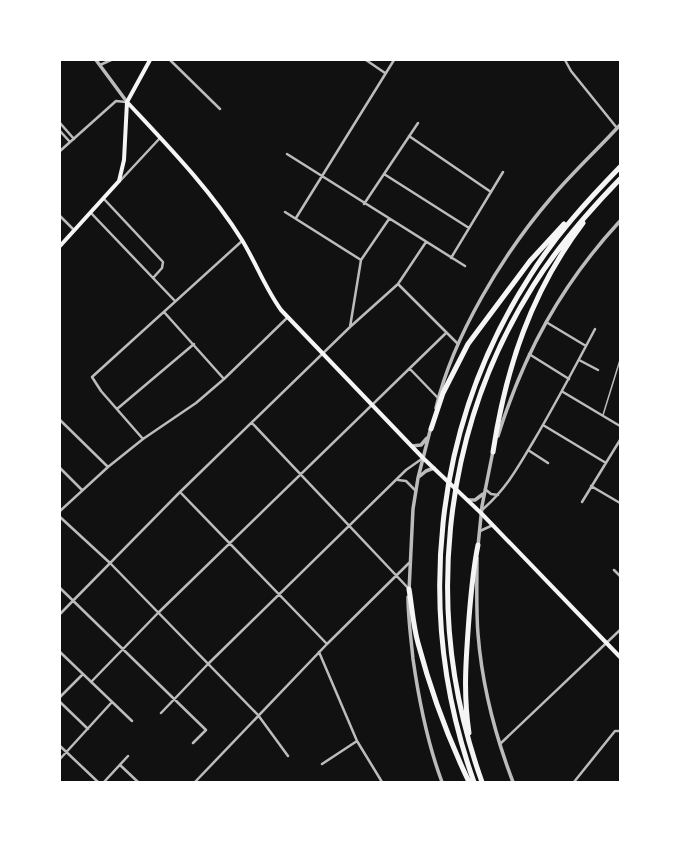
<svg xmlns="http://www.w3.org/2000/svg" width="680" height="842" viewBox="0 0 680 842" font-family="'Zilla Slab',serif">
  <style>
    .lines { fill: none; stroke-linecap: round; stroke-linejoin: round }
    .service { stroke: #bcbcbc; stroke-width: 1.5 }
    .minor { stroke: #bcbcbc; stroke-width: 2.5 }
    .tertiary { stroke: #bcbcbc; stroke-width: 3.5 }
    .secondary { stroke: #f5f5f5; stroke-width: 4 }
    .motorway { stroke: #f5f5f5; stroke-width: 5 }
  </style>
  <rect width="100%" height="100%" fill="#111"/>
  <g class="lines">
    <path class="service" d="M603 415 620 360"/>
    <path class="minor" d="M170 60 220 109
      M366 60 385 73
      M565 60 571 71 617 128
      M100 65 111 60
      M60 123 74 139
      M60 131 70 142
      M409 136 491 192
      M60 151 116 101 126 102
      M287 154 465 266
      M384 174 469 228
      M120 181 160 138
      M104 199 163 262 162 268 153 278
      M364 204 418 123
      M285 212 361 260
      M91 213 175 301
      M60 216 74 230
      M296 218 394 60
      M451 258 503 172
      M398 284 458 344
      M164 312 224 379
      M546 322 586 346
      M350 327 361 260 389 219
      M529 354 569 379
      M579 360 598 370
      M410 369 438 398
      M563 392 620 426
      M117 409 194 344
      M60 420 108 467
      M252 423 409 589
      M543 425 606 463
      M143 439 101 391 92 377 242 241
      M528 450 548 463
      M60 468 82 490
      M398 480 406 481 416 491
      M591 486 620 503
      M485 489 491 494 498 495
      M180 492 327 644
      M582 502 620 440
      M482 510C506 489 517 469 533 442 555 405 575 367 595 329
      M60 511 108 467 143 439 196 403 224 379 288 317
      M60 517 110 563 258 715 288 756
      M480 531 493 525
      M614 570 620 576
      M60 588 206 730 193 743
      M60 614 180 492 350 327 398 284 426 242
      M60 652 132 721
      M319 652 357 741 382 782
      M91 682 158 613 446 333
      M60 697 83 674
      M60 702 88 729
      M161 713 208 664 406 470 423 458
      M500 744 620 630
      M60 746 98 782
      M60 759 112 702
      M322 764 357 741
      M120 765 138 782
      M104 782 128 756
      M195 782 327 644 409 563
      M574 782 615 731H620"/>
    <path class="tertiary" d="M96 60 127 102
      M436 408C453 336 503 254 551 198 572 173 597 150 620 125
      M498 436C524 353 561 285 620 221
      M412 446 421 445 427 438
      M420 476 426 471 434 468
      M468 500H475L483 494
      M478 546 482 506 493 451
      M477 558C477 583 476 609 478 634 482 684 495 735 513 782
      M409 591 413 509 418 478 431 427
      M408 597C408 618 411 638 413 659 419 701 427 742 442 782"/>
    <path class="secondary" d="M127 102C168 146 210 189 242 240 256 263 265 288 281 310L423 458 481 513 620 657
      M60 246 119 181 124 160 127 102 150 60"/>
    <path class="motorway" d="M431 429 443 393 468 344 530 261 564 224
      M493 452C506 367 531 292 583 223
      M409 589C412 607 413 625 418 643 430 688 449 740 469 782
      M469 733C463 692 466 659 469 618 471 593 473 569 478 545
      M474 782C414 614 433 426 530 276 555 236 587 201 620 167
      M482 782C423 618 440 434 533 286 558 246 588 212 620 179"/>
  </g>
  <rect width="680" height="842" fill="none" stroke="#ffffff" stroke-width="122"/>
</svg>
